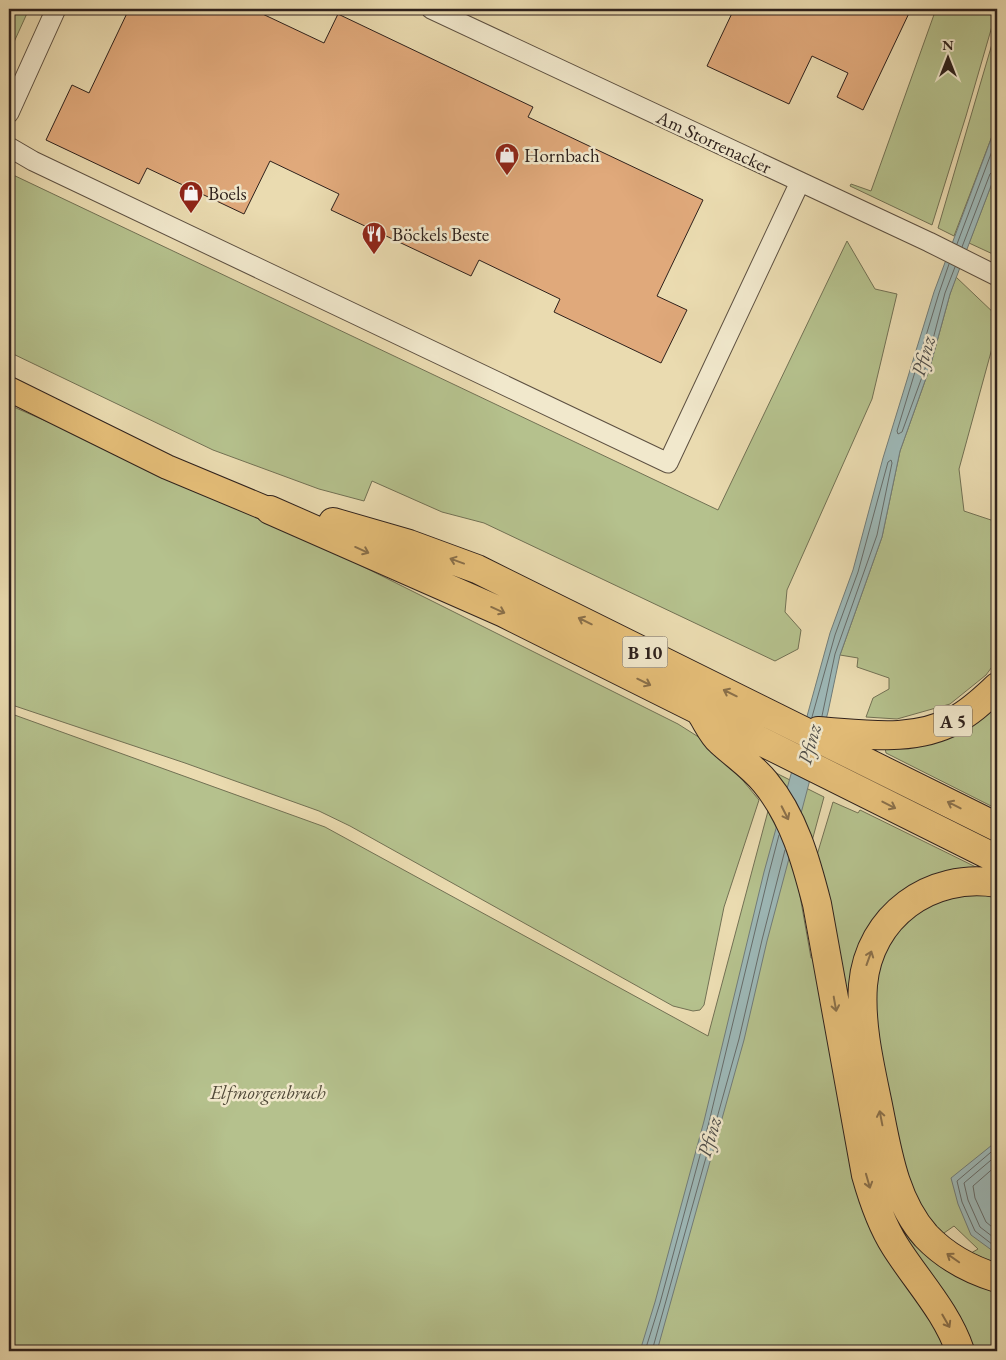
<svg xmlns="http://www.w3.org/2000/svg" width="1006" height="1360" viewBox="0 0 1006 1360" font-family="'EB Garamond',serif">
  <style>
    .green { fill: #b5c18d; stroke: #727154 }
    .water { fill: #9db8b7; stroke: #717c79 }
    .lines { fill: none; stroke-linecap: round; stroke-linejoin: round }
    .shore { stroke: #666c6a; stroke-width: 1 }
    .building { fill: #e0a97b; stroke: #2e211c }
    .minor-casing { stroke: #5d5041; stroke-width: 21 }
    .major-casing { stroke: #2e211c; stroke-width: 26 }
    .highway-casing { stroke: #2e211c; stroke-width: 30 }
    .minor { stroke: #f1e8cc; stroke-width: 19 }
    .major { stroke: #e5be78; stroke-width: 24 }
    .highway { stroke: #e5be78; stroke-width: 28 }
    .oneway { stroke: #8a704a }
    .labels { text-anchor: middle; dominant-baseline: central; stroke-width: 5; stroke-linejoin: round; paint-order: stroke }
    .shield { fill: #f1e8cc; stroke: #685d51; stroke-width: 1 }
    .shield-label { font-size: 18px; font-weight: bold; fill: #2e211c }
    .street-label { font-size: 19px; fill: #2e211c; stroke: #f1e8cc }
    .poi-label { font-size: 19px; fill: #2e211c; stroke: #f1e8cc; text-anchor: start }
    .park-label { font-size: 19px; font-style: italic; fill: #504938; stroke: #f1e8cc }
    .water-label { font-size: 20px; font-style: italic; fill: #4f4e4a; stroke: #f1e8cc }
  </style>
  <rect width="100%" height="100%" fill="#eadbb0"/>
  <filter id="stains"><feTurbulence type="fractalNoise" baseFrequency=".004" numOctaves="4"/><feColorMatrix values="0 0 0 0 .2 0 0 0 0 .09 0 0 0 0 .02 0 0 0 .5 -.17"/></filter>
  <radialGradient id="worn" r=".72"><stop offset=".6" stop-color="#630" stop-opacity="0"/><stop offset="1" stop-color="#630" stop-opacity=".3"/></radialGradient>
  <path class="green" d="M9 9H29L9 53Z
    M936 9H997L966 116 932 225 850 186 851 184 871 191Z
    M997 27V123L954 236 938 228Z
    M997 170V256L969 243Z
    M9 173 718 510 847 241 875 289 897 294 872 399 787 590 785 612 801 630 798 649 775 661 484 523 442 512 372 481 364 501 319 489 213 450 9 352Z
    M956 277 997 316V330L959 469 964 511 997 522V660L986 675 950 704 897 719 866 717 873 698 889 689V678L857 667 858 658 840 655 882 537 900 451 930 367 950 294Z
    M9 405 76 434 184 487 282 526 678 724 716 748 759 800 724 907 704 1005 700 1010 693 1011 673 1006 350 826 319 811 185 763 9 704Z
    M997 700V809L886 753 885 748Z
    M9 713 325 827 708 1036 768 811 784 843 797 879 811 958H816L847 1129 952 1351H9Z
    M772 771 824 797 812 841Z
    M833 802 858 813 860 810 984 871 871 930 887 1187 997 1288V1351H971L888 1213 832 914 820 862 817 855Z
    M997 891V1268L966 1256 978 1249 954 1226 944 1233 945 1236 940 1238 908 1190 871 1016 883 945 933 898Z"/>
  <path class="water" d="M997 123V170L950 294 930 367 900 451 882 537 840 655 828 712 767 941 744 1040 657 1351H640L655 1302 704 1121 764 872 830 633 853 570 883 458 934 292Z
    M997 1141V1254L971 1235 958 1204 951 1178Z"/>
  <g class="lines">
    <path class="shore" d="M957 244 997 138
      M962 247 990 174 993 171 997 170
      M949 264 939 293 897 431 898 434 902 432 926 366 945 293 955 267
      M812 717 835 635 858 572 888 462 891 460 892 463 877 535 835 654 822 716
      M997 1147 957 1181 962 1202 975 1231 997 1248
      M997 1155 964 1183 968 1200 980 1227 997 1240
      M997 1165 973 1186 975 1198 986 1222 997 1231
      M645 1351 660 1303 709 1122 769 873 779 835
      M652 1351 739 1039 762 940 785 850"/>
  </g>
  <path class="building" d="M129 9H252L324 43 338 14 533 107 528 117 703 200 657 296 687 310 661 363 554 312 560 299 479 260 471 276 331 210 339 194 270 161 244 214 147 168 139 184 46 140 72 85 89 93Z
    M734 9H911L863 110 837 97 848 73 812 56 789 104 707 66Z"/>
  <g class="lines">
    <defs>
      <path id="minor" d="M431 9 929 242 997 276
        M9 113 56 9
        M9 147 33 161 668 463 800 182"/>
      <path id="major" d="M9 389 167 467 270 510"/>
      <path id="highway" d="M270 510 504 613 997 859
        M333 522 409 544 477 569 997 827
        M701 713C707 722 712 734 720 741 735 755 752 766 765 782 794 817 806 861 817 904L866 1175C873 1200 881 1224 895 1246 917 1281 947 1312 960 1351
        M818 731C864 734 913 743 955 720 971 712 984 699 997 687
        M997 883C931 872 869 916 863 985 860 1025 870 1066 878 1105 887 1150 894 1200 926 1236 945 1256 971 1270 997 1278"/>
    </defs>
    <use href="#minor" class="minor-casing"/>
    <use href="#major" class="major-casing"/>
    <use href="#highway" class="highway-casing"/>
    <use href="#minor" class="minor"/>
    <use href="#major" class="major"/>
    <use href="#highway" class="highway"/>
  </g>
  <defs><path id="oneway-shaft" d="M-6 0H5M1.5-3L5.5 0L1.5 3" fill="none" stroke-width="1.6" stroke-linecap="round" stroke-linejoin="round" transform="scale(1.25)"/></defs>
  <g class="oneway">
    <use href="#oneway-shaft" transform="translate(362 550) rotate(24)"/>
    <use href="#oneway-shaft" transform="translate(457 561) rotate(-160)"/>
    <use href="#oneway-shaft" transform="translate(498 610) rotate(24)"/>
    <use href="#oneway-shaft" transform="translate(585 621) rotate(-154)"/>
    <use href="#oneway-shaft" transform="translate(644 682) rotate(26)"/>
    <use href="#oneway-shaft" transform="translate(730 693) rotate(-154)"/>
    <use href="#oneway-shaft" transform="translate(889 805) rotate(27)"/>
    <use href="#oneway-shaft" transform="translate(954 805) rotate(-153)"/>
    <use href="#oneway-shaft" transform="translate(785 813) rotate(63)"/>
    <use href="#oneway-shaft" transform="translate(869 958) rotate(-70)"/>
    <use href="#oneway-shaft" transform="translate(835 1004) rotate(80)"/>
    <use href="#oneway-shaft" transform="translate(881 1118) rotate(-101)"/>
    <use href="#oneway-shaft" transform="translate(868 1181) rotate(74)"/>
    <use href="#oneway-shaft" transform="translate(953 1258) rotate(-145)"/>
    <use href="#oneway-shaft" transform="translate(946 1321) rotate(60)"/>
  </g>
  <defs>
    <symbol id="shop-pin" viewBox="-11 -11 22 30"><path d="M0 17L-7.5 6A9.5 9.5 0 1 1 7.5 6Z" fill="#8f2418" stroke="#f1e8cc"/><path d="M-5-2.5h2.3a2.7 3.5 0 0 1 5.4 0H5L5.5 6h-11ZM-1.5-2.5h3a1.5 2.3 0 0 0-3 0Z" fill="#fff"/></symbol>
    <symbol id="restaurant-pin" viewBox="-11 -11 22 30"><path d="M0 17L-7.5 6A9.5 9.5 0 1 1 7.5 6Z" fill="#8f2418" stroke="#f1e8cc"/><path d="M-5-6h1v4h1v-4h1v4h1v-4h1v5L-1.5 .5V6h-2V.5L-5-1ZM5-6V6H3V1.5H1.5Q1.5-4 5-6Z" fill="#fff"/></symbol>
  </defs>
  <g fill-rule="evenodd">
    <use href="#shop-pin" x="493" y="141" width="28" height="38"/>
    <use href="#shop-pin" x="177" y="179" width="28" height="38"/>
    <use href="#restaurant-pin" x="360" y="220" width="28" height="38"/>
  </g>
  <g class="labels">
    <g class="shield">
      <rect x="622.5" y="636.5" width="45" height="31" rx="4"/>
      <rect x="934" y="705.5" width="38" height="31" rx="4"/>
    </g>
    <g class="shield-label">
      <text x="645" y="652">B 10</text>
      <text x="953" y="721">A 5</text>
    </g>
    <g class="street-label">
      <text transform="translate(714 142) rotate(25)">Am Storrenacker</text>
    </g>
    <g class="poi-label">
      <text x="524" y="155">Hornbach</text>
      <text x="208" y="193">Boels</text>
      <text x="392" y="234">Böckels Beste</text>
    </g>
    <g class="park-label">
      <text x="268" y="1092">Elfmorgenbruch</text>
    </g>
    <g class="water-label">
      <text transform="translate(923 356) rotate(-74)">Pfinz</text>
      <text transform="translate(809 744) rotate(-75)">Pfinz</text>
      <text transform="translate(709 1137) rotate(-74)">Pfinz</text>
    </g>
  </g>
  <rect width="1006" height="1360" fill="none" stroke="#eadbb0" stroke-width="30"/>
  <rect x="10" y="10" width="986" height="1340" fill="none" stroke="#2e211c" stroke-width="2.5"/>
  <rect x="15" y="15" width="976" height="1330" fill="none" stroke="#2e211c"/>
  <g transform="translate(948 58)" stroke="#f1e8cc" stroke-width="4" paint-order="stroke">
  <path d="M0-4L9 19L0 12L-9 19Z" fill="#2e211c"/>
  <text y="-8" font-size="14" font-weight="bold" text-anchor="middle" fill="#2e211c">N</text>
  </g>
  <rect width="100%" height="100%" filter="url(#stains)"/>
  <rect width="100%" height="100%" fill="url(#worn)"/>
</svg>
